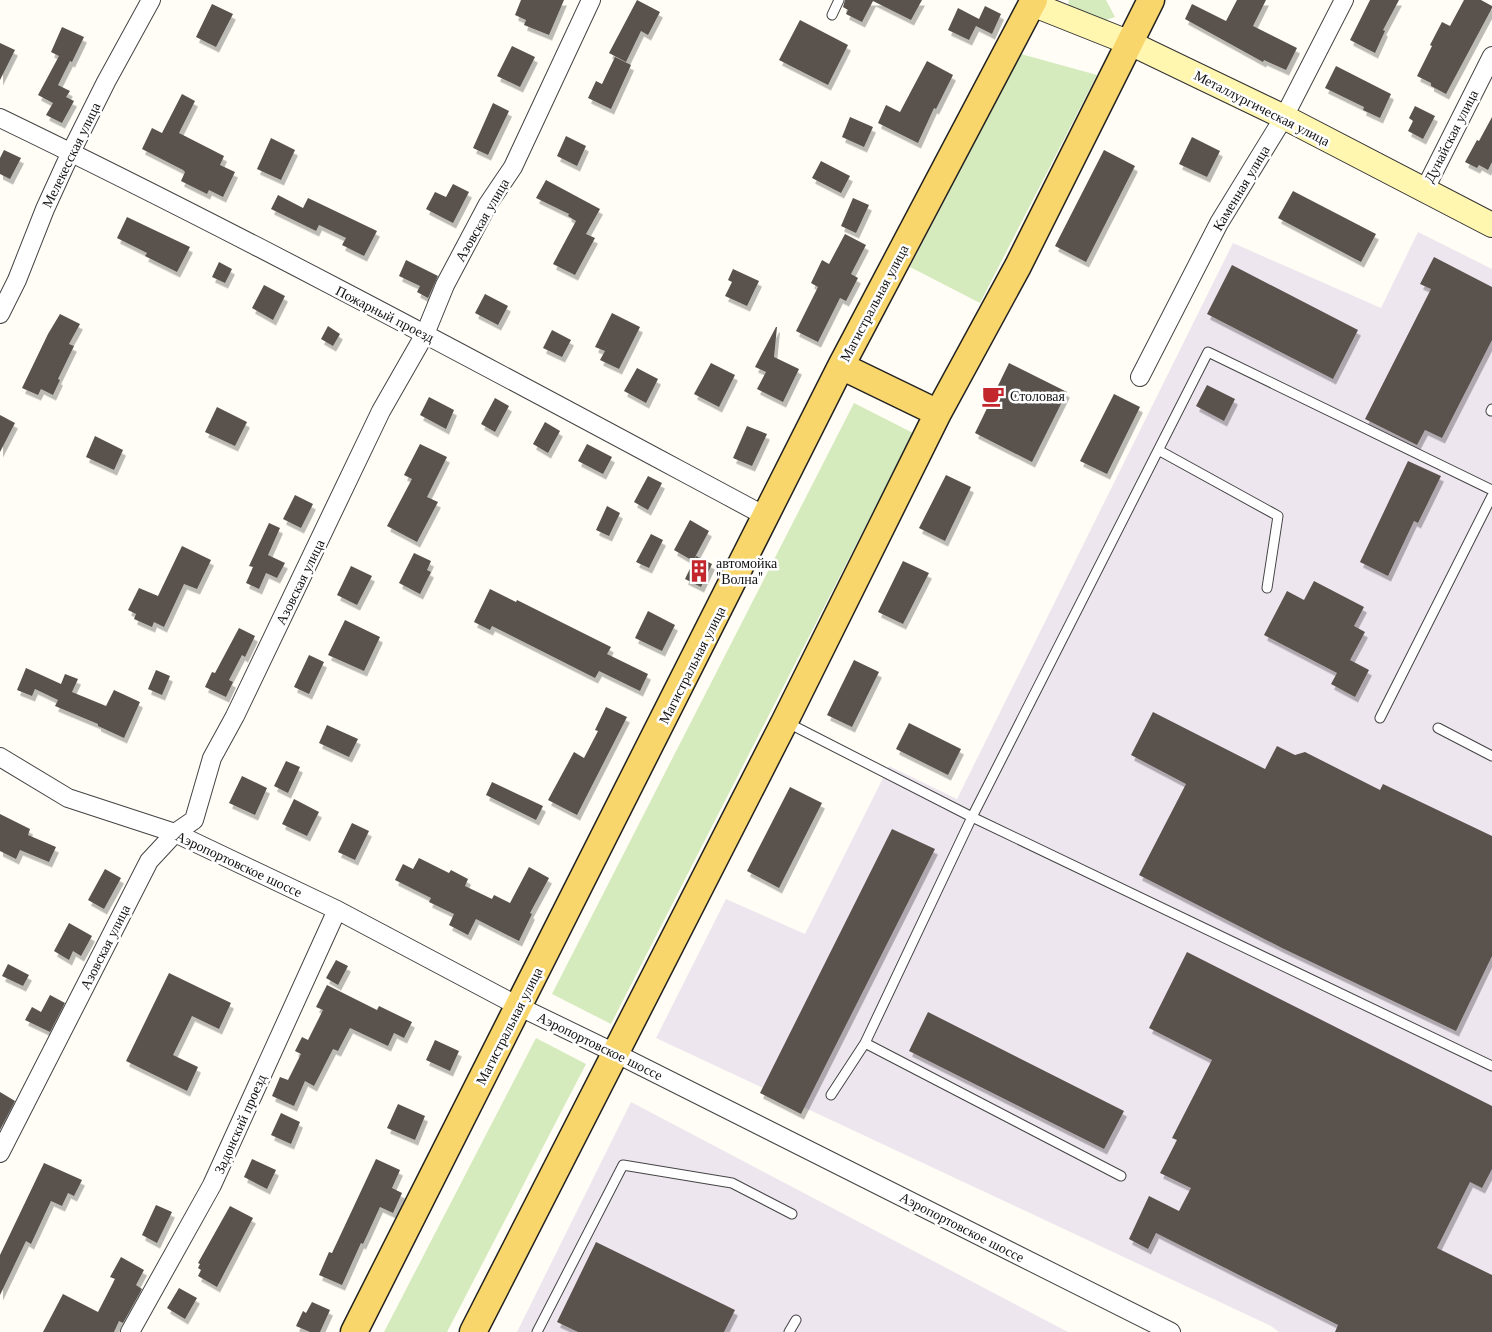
<svg xmlns="http://www.w3.org/2000/svg" width="1492" height="1332" viewBox="0 0 1492 1332" font-family="'Libre Baskerville',serif">
  <style>
    .industrial { fill: #eee6ef }
    .green { fill: #d5ebbd }
    .building { fill: #5a524d; filter: url(#shadow) }
    .lines { fill: none; stroke-linecap: round; stroke-linejoin: round }
    .lane-casing { stroke: #444; stroke-width: 11 }
    .street-casing { stroke: #444; stroke-width: 20 }
    .secondary-casing { stroke: #333; stroke-width: 26 }
    .primary-casing { stroke: #222; stroke-width: 29 }
    .lane { stroke: #fff; stroke-width: 9 }
    .street { stroke: #fff; stroke-width: 18 }
    .secondary { stroke: #fff6b0; stroke-width: 24 }
    .primary { stroke: #f9d66b; stroke-width: 26 }
    .labels { text-anchor: middle; dominant-baseline: central; stroke-width: 5; stroke-linejoin: round; paint-order: stroke }
    .street-label { font-size: 14px; fill: #111; stroke: #fff }
    .poi-label { font-size: 14px; fill: #111; stroke: #fff; text-anchor: start }
  </style>
  <defs>
    <filter id="shadow"><feDropShadow dx="3" dy="5.5" stdDeviation="0" flood-color="#0004"/></filter>
  </defs>
  <rect width="100%" height="100%" fill="#fffdf5"/>
  <path class="industrial" d="M1418 232 1492 269V1332H1279L1271 1326 656 1038 726 899 805 934 889 766 957 799 1233 243 1381 308Z
    M631 1102 1068 1332H517Z"/>
  <path class="green" d="M1069 0H1106L1115 17 1100 22 1068 7Z
    M1021 54 1097 75 980 303 910 267Z
    M854 403 913 433 611 1024 552 994Z
    M536 1038 586 1064 447 1332H384Z"/>
  <path class="building" d="M521 0H564L549 35 524 25 526 20 515 15Z
    M637 0 660 12 648 35 641 31 626 62 609 53Z
    M845 0H922L911 20 873 1 862 22 846 14 848 10 843 7Z
    M1237 0H1266L1253 26 1297 48 1286 70 1264 60 1263 62 1185 19 1192 4 1226 21Z
    M1370 0H1399L1383 30 1385 31 1375 53 1350 40Z
    M1464 0H1481L1492 6V8L1446 94 1431 86V83L1417 76 1432 46 1430 45 1442 22 1450 26Z
    M212 4 233 14 216 47 196 37Z
    M985 6 1001 14 992 34 976 26 969 40 948 30 958 8 979 19Z
    M800 20 848 45 828 85 779 60Z
    M62 27 84 37 72 62 70 61 58 85 70 91 66 97 74 101 62 123 46 115 53 103 38 95 59 56 51 52Z
    M0 43 15 50 0 80Z
    M512 46 535 57 520 87 497 76Z
    M615 57 631 65 611 109 588 98 596 81 602 84Z
    M927 61 953 75 936 109 934 108 918 143 878 123 886 105 900 112Z
    M1336 66 1391 94 1380 118 1363 110 1364 107 1325 88Z
    M182 94 195 101 179 133 224 156 220 165 235 172 223 197 209 190 207 194 181 181 185 172 183 170 142 149 152 128 162 133Z
    M493 103 509 111 488 155 473 148Z
    M1415 106 1435 116 1423 139 1408 131 1413 121 1409 118Z
    M850 117 873 127 864 147 842 137Z
    M1492 117V162L1488 170 1479 165 1477 168 1465 162 1477 140 1479 141Z
    M566 136 586 146 577 166 557 156Z
    M1192 137 1220 151 1207 177 1179 164Z
    M271 138 295 150 281 180 257 169Z
    M4 150 21 158 10 179 0 174V158Z
    M1104 150 1135 166 1086 262 1055 246Z
    M821 161 850 176 841 193 812 178Z
    M546 180 600 209 586 234 595 238 575 275 553 264 576 221 568 216 569 214 536 198Z
    M453 184 469 192 453 223 426 209 435 192 446 197Z
    M1293 191 1376 234 1361 262 1278 218Z
    M278 195 303 208 308 198 377 231 364 256 342 245 346 238 319 225 316 231 271 209Z
    M853 198 869 205 856 233 841 226Z
    M127 217 190 247 177 272 145 256 147 253 117 238Z
    M845 234 866 245 851 274 858 278 846 301 840 298 818 342 796 331 818 287 811 283 822 260 829 264Z
    M1434 257 1492 287V340L1442 438 1425 430 1417 445 1365 419 1431 289 1420 284Z
    M406 260 438 276 428 298 417 292 420 286 399 276Z
    M219 262 232 269 225 283 212 277Z
    M1232 265 1358 330 1333 379 1207 314Z
    M733 269 759 281 747 306 725 296 732 282 728 280Z
    M264 285 285 296 273 320 252 308Z
    M485 294 508 306 498 325 475 313Z
    M612 313 640 327 619 369 600 360 605 351 595 347Z
    M60 314 80 324 69 344 74 346 58 379 60 380 53 395 41 389 38 395 22 388 48 334Z
    M328 326 340 334 333 346 321 339Z
    M776 327H777L774 357 799 369 783 402 757 389 766 372 755 367Z
    M552 330 571 340 562 357 543 348Z
    M711 363 735 375 719 407 694 394Z
    M1009 363 1067 392 1032 462 975 433Z
    M637 368 658 379 646 403 624 391Z
    M1207 385 1235 399 1224 421 1196 406Z
    M1114 394 1140 407 1107 474 1080 461Z
    M429 397 454 410 446 429 420 415Z
    M495 398 509 406 495 432 481 424Z
    M217 407 247 422 235 446 205 432Z
    M0 415 15 423 0 452Z
    M545 422 560 431 548 453 533 444Z
    M747 426 767 434 752 466 733 458Z
    M95 436 123 450 114 470 86 457Z
    M420 444 447 457 427 497 438 502 417 542 387 526 412 479 404 475Z
    M587 444 612 457 603 474 578 461Z
    M1408 461 1441 476 1418 523 1414 521 1388 576 1360 562Z
    M946 475 971 487 945 541 919 528Z
    M648 476 662 483 648 510 634 502Z
    M295 495 313 504 301 528 283 519Z
    M607 506 620 513 609 536 596 530Z
    M690 520 709 531 693 561 674 550Z
    M269 523 280 528 268 555 285 563 277 578 266 573 259 589 246 583 253 567 249 566Z
    M651 534 663 540 649 568 636 562Z
    M182 546 211 560 197 589 184 584 164 627 154 622 152 627 134 619 136 614 128 610 139 588 158 596Z
    M414 553 431 561 427 570 431 572 420 594 399 583Z
    M696 556 712 564 701 587 685 579Z
    M903 561 929 573 903 624 878 612Z
    M351 566 372 576 357 605 337 595Z
    M1314 581 1364 607 1354 626 1365 632 1350 660 1369 670 1355 697 1331 684 1337 673 1264 635 1287 591 1304 600Z
    M490 589 516 602 517 600 611 647 607 654 648 674 640 691 599 671 595 678 492 626 490 630 474 622Z
    M648 611 675 625 662 651 635 638Z
    M345 620 380 637 364 671 328 655Z
    M239 628 255 636 245 657 242 655 229 680 233 682 226 697 205 687 212 672 215 673Z
    M309 655 324 662 309 694 294 687Z
    M854 660 879 672 852 727 827 715Z
    M26 668 61 684 65 674 78 679 72 692 106 706 114 690 140 702 124 738 98 726V724L55 706 58 700 35 689 32 696 17 690Z
    M156 670 170 676 162 695 148 689Z
    M606 707 627 717 577 815 548 800 574 752 584 758 598 731 595 730Z
    M1153 712 1265 769 1277 746 1295 755 1305 752 1380 790 1383 784 1492 836V956L1456 1031 1282 948 1139 875 1186 784 1131 755Z
    M909 723 961 749 948 775 896 749Z
    M327 725 358 739 349 757 319 743Z
    M286 761 300 767 288 793 274 786Z
    M242 776 267 788 255 815 229 803Z
    M492 782 543 806 536 820 486 795Z
    M790 787 822 803 779 888 747 871Z
    M294 799 319 812 307 836 282 824Z
    M0 814 30 829 28 835 56 847 49 862 20 850 16 859 0 851Z
    M352 823 369 831 355 860 338 852Z
    M892 829 935 849 801 1114 760 1093Z
    M419 858 449 873 451 870 468 879 465 886 492 899 494 895 510 903 529 867 549 878 530 913 532 914 519 941 476 919 468 935 449 925 454 914 429 902 431 898 395 880 403 864 413 869Z
    M105 869 121 878 104 909 88 900Z
    M69 923 92 936 81 956 73 951 69 960 54 951Z
    M1187 952 1492 1106V1169L1482 1188 1470 1182 1437 1248 1492 1275V1332H1335L1338 1325 1156 1233 1148 1249 1129 1239 1149 1196 1179 1211 1191 1188 1160 1173 1177 1140 1172 1138 1212 1060 1149 1028Z
    M336 960 348 966 338 985 326 978Z
    M8 964 29 975 23 986 2 976Z
    M169 973 231 1003 219 1029 192 1016 173 1055 198 1067 187 1091 126 1061Z
    M327 985 377 1010 379 1006 412 1022 404 1038 394 1033 388 1046 350 1028 338 1051 333 1049 314 1086 305 1081 294 1106 272 1096 280 1077 288 1080 301 1054 295 1051 302 1037 308 1040 323 1010 316 1007Z
    M50 995 65 1003 50 1032 25 1020 32 1007 41 1012Z
    M928 1012 1124 1111 1104 1149 909 1051Z
    M435 1040 459 1051 450 1071 426 1060Z
    M0 1092 15 1101 0 1130Z
    M398 1104 425 1116 415 1140 387 1128Z
    M281 1113 300 1122 291 1144 271 1135Z
    M252 1159 276 1170 267 1189 244 1177Z
    M376 1159 400 1170 392 1188 402 1193 393 1213 380 1207 363 1244 361 1243 342 1285 319 1275 329 1252 332 1253Z
    M44 1163 82 1180 74 1196 68 1193 62 1206 51 1201 31 1244 26 1241 0 1295V1255Z
    M156 1205 172 1212 157 1243 142 1235Z
    M230 1206 253 1218 217 1287 198 1276 201 1270 198 1268 200 1264 198 1263Z
    M596 1242 735 1310 724 1332H578L557 1322Z
    M121 1257 144 1270 136 1285 142 1289 123 1323 119 1321 114 1332H43L63 1294 98 1312 115 1279 110 1277Z
    M179 1288 197 1298 185 1319 167 1308Z
    M312 1302 330 1310 320 1332H310L296 1326 303 1311 306 1313Z"/>
  <g class="lines">
    <defs>
      <path id="lane" d="M832 15 839 0
        M1491 411 1492 409
        M1160 451 1278 516 1267 588
        M1380 718 1492 496
        M786 722 972 817 1208 352 1492 490
        M1438 728 1492 756
        M865 1043 1121 1176
        M831 1095 865 1043 972 817 1492 1066
        M537 1332 623 1165 732 1183 792 1214
        M789 1332 796 1320"/>
      <path id="street" d="M0 118C259 243 513 381 767 517
        M1424 191 1492 56
        M0 314 17 280 45 209 71 152 106 82 151 0
        M1140 377 1219 223 1284 117 1344 0
        M0 757 68 798 175 833 337 910 518 1006 615 1053 1171 1332
        M0 1153 149 861 175 833 194 820 212 758 235 716 381 411 425 334 445 285 488 204 513 167 591 0
        M130 1332 212 1185 337 910"/>
      <path id="secondary" d="M1032 4 1130 43 1284 117 1492 225"/>
      <path id="primary" d="M841 366 938 413
        M354 1332 841 366 1034 0
        M473 1332 785 721 938 413 1018 266 1151 0"/>
    </defs>
    <use href="#lane" class="lane-casing"/>
    <use href="#street" class="street-casing"/>
    <use href="#secondary" class="secondary-casing"/>
    <use href="#primary" class="primary-casing"/>
    <use href="#lane" class="lane"/>
    <use href="#street" class="street"/>
    <use href="#secondary" class="secondary"/>
    <use href="#primary" class="primary"/>
  </g>
  <defs>
    <symbol id="cafe-bare" viewBox="-9 -9 18 18"><path d="M-5.5-4.5H6V0H3Q3 3.5 0 3.5H-2.5Q-5.5 3.5-5.5 0ZM3-3.2v2h1.7v-2ZM-6 4.5H4V6H-6Z" fill="#c4262e" stroke="#fff" stroke-width="2.5" paint-order="stroke"/></symbol>
    <symbol id="building-bare" viewBox="-9 -9 18 18"><path d="M-4-6H4V6H1V3H-1V6H-4ZM-2.5-4.3h1.7v1.8h-1.7ZM.8-4.3h1.7v1.8H.8ZM-2.5-1h1.7V.8h-1.7ZM.8-1h1.7V.8H.8Z" fill="#c4262e" stroke="#fff" stroke-width="2.5" paint-order="stroke"/></symbol>
  </defs>
  <g fill-rule="evenodd">
    <use href="#cafe-bare" x="977" y="380" width="32" height="32"/>
    <use href="#building-bare" x="683" y="555" width="32" height="32"/>
  </g>
  <g class="labels">
    <g class="street-label">
      <text transform="translate(1262 108) rotate(27)">Металлургическая улица</text>
      <text transform="translate(1451 136) rotate(-63)">Дунайская улица</text>
      <text transform="translate(71 155) rotate(-64)">Мелекесская улица</text>
      <text transform="translate(1241 188) rotate(-59)">Каменная улица</text>
      <text transform="translate(482 220) rotate(-60)">Азовская улица</text>
      <text transform="translate(874 303) rotate(-62)">Магистральная улица</text>
      <text transform="translate(385 314) rotate(27)">Пожарный проезд</text>
      <text transform="translate(300 582) rotate(-64)">Азовская улица</text>
      <text transform="translate(692 665) rotate(-63)">Магистральная улица</text>
      <text transform="translate(239 864) rotate(25)">Аэропортовское шоссе</text>
      <text transform="translate(105 947) rotate(-63)">Азовская улица</text>
      <text transform="translate(509 1026) rotate(-63)">Магистральная улица</text>
      <text transform="translate(600 1046) rotate(26)">Аэропортовское шоссе</text>
      <text transform="translate(240 1124) rotate(-66)">Задонский проезд</text>
      <text transform="translate(962 1227) rotate(27)">Аэропортовское шоссе</text>
    </g>
    <g class="poi-label">
      <text x="1010" y="396">Столовая</text>
      <text x="716" y="563">автомойка<tspan x="716" dy="16">"Волна"</tspan></text>
    </g>
  </g>
</svg>
